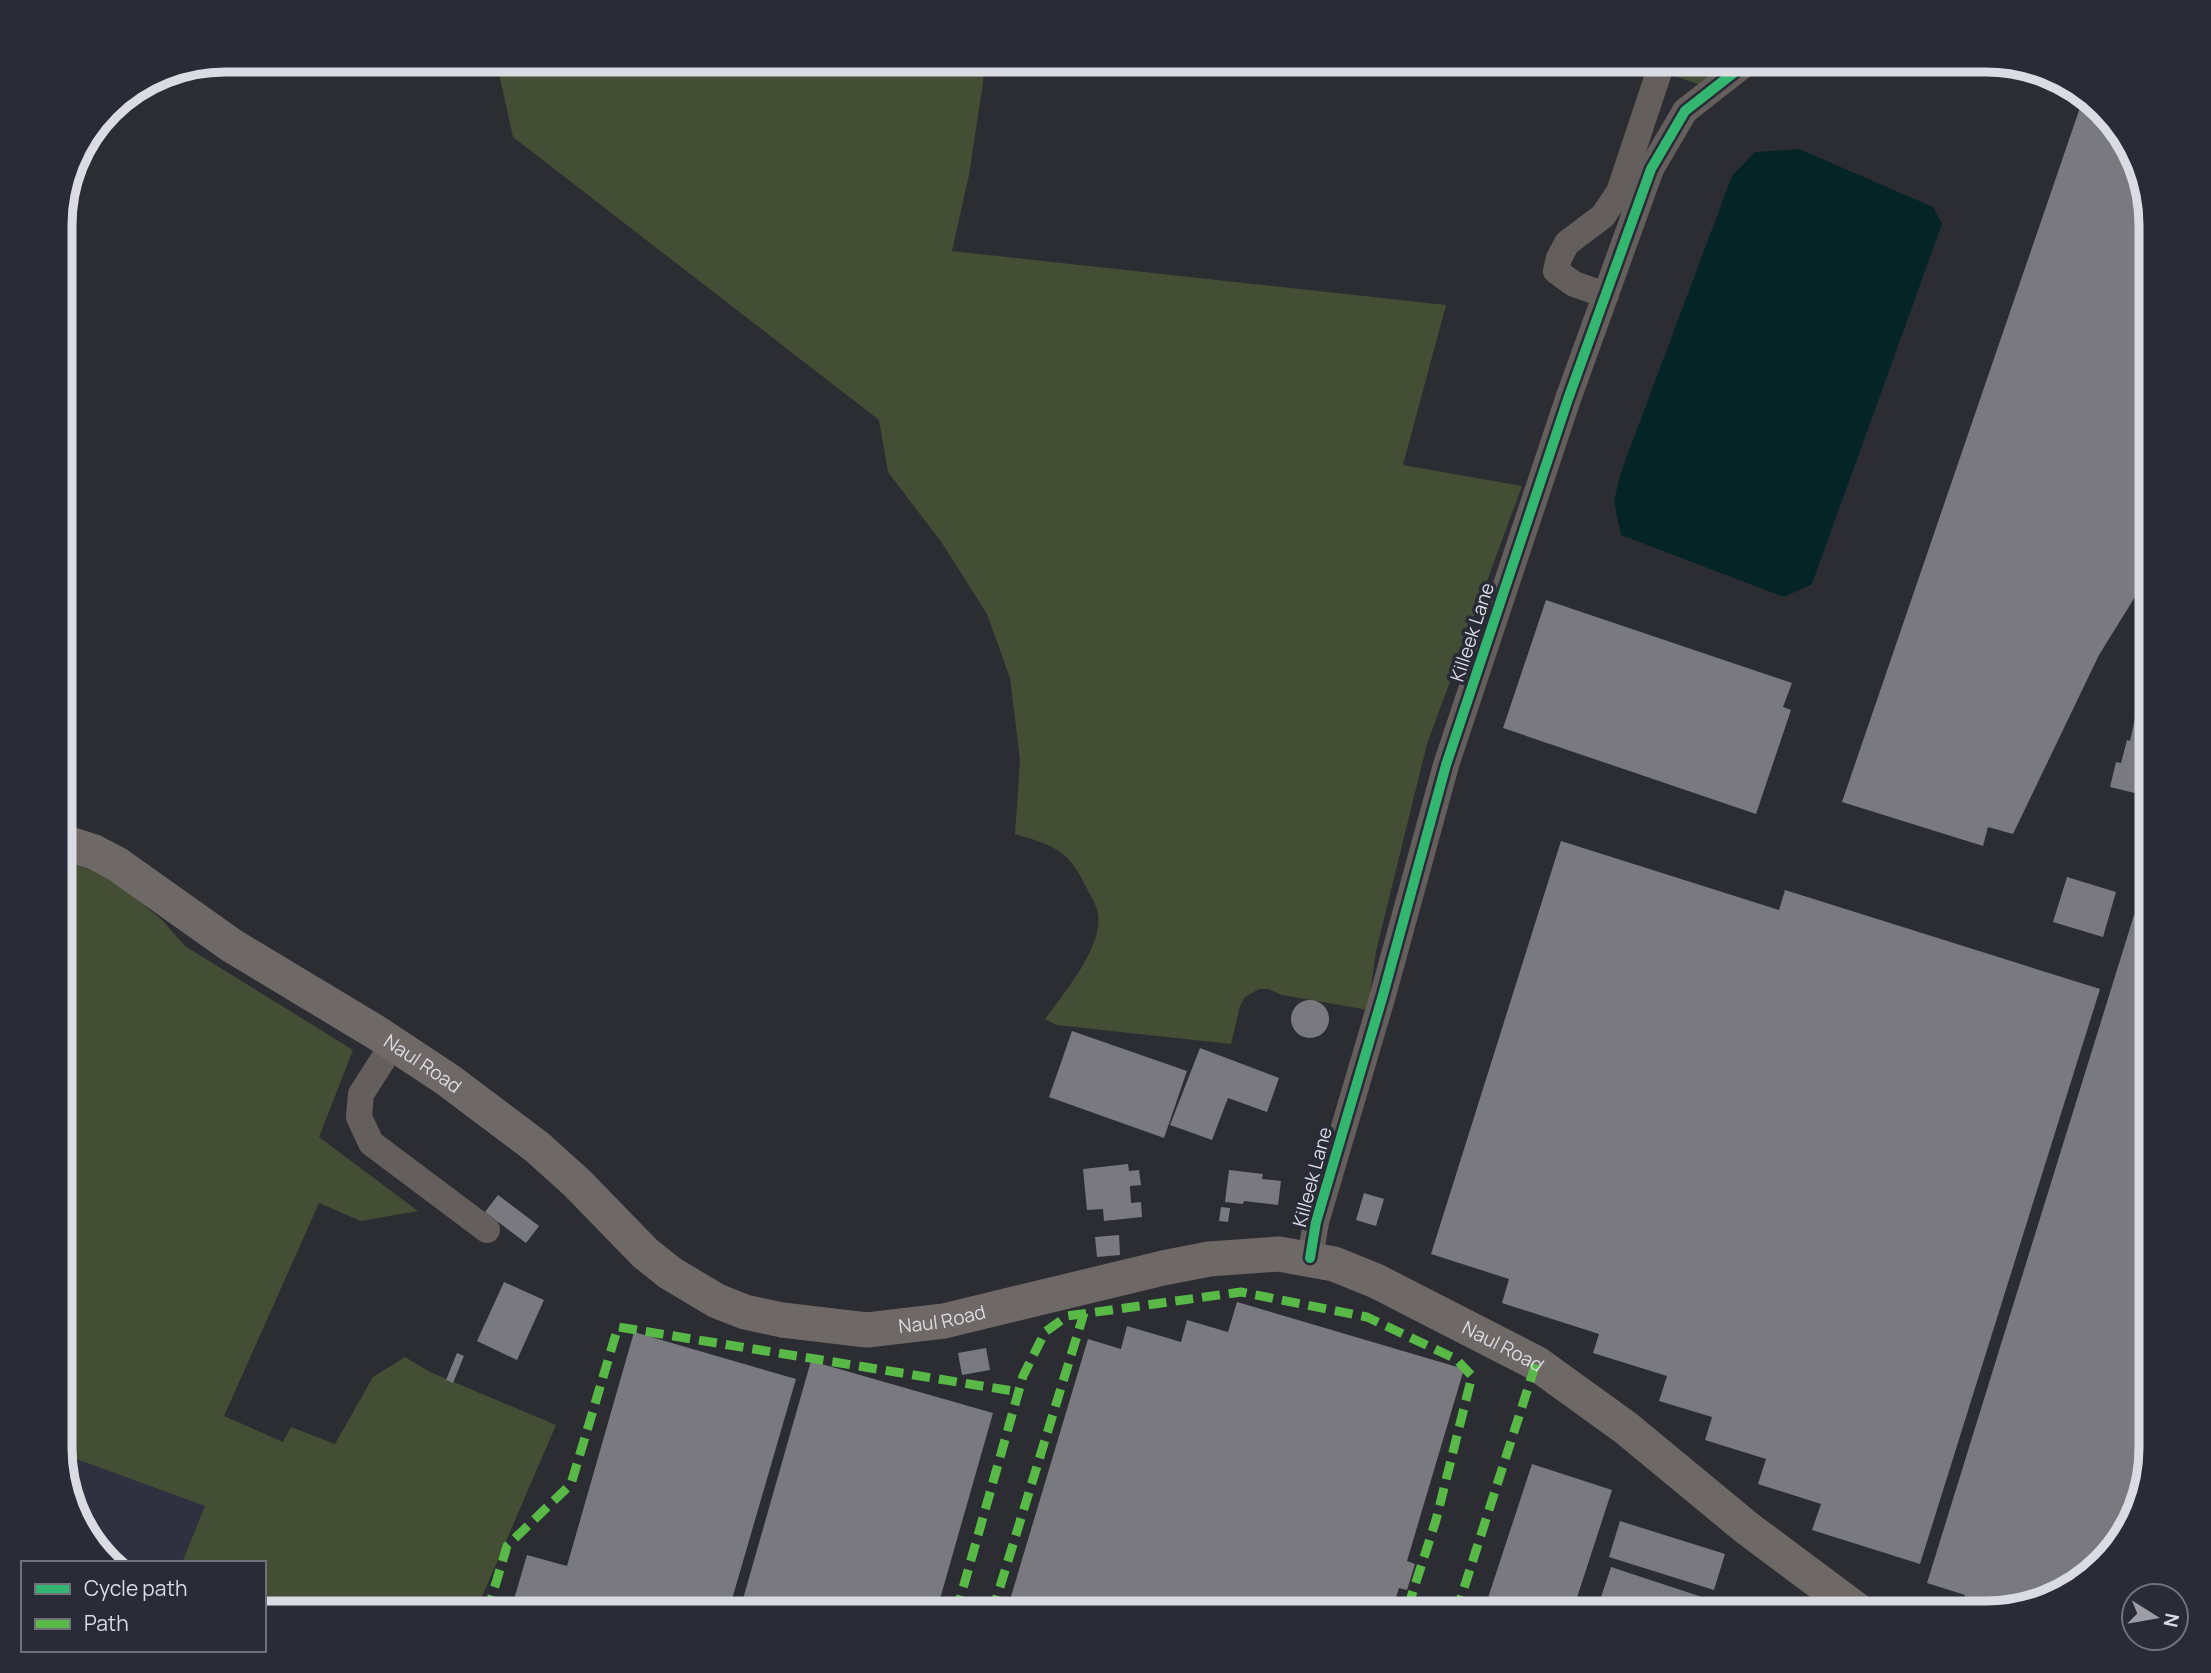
<svg xmlns="http://www.w3.org/2000/svg" width="2211" height="1673" viewBox="0 0 2211 1673" font-family="Manrope,sans-serif">
  <style>
    .built { fill: #2f3141 }
    .green { fill: #434e35 }
    .water { fill: #042425 }
    .building { fill: #79797f }
    .lines { fill: none; stroke-linecap: round; stroke-linejoin: round }
    .minor { stroke: #645e5d; stroke-width: 26 }
    .major { stroke: #6e6866; stroke-width: 35 }
    .quiet { stroke: #58b947; stroke-width: 9; stroke-dasharray: 18 9; stroke-linecap: butt }
    .cycleway-casing { stroke: #292b36; stroke-width: 15 }
    .cycleway { stroke: #33b770; stroke-width: 10 }
    .labels { text-anchor: middle; dominant-baseline: central; stroke-width: 7; stroke-linejoin: round; paint-order: stroke }
    .street-label { font-size: 19px; fill: #dadbe3; stroke: #292b36 }
    .rim { fill: none; stroke: #dadbe3; stroke-width: 9 }
  </style>
  <rect width="100%" height="100%" fill="#2c2d33"/>
  <path class="built" d="M60 1453 206 1506 182 1563H110L77 1522Z"/>
  <path class="green" d="M496 60H984L983 83 969 175 952 251 1446 305 1403 465 1522 486 1427 744 1376 951 1368 1010 1282 995 1268 989H1259L1245 997 1240 1006 1231 1044 1056 1025 1045 1019C1063 994 1107 943 1097 910 1095 902 1089 893 1085 885 1068 849 1051 845 1015 834L1020 760 1010 678 987 614 942 543 888 472 879 420 513 137Z
    M1680 60H1738L1703 86 1675 76Z
    M60 859 112 878 163 921 185 946 353 1050 319 1137 418 1211 361 1221 319 1203 224 1416 283 1442 291 1427 335 1444 373 1377 405 1357 430 1372 556 1425 475 1613H264V1563H182L205 1506 60 1453Z"/>
  <path class="water" d="M1799 149 1933 207 1942 224 1812 584 1784 597 1621 535 1614 501 1621 472 1732 176 1755 152Z"/>
  <path class="building" d="M1981 60H1987L2014 64 1987 75Z
    M2085 93 2135 152 2151 224V571L2099 655 2013 834 1988 827 1983 846 1842 802Z
    M1546 600 1792 683 1783 707 1791 710 1756 814 1503 728Z
    M2146 694 2151 695V797L2110 787 2116 762 2121 763 2127 740 2130 741 2136 714 2141 715Z
    M1561 841 1779 910 1785 890 2100 989 1920 1564 1812 1530 1821 1504 1758 1484 1766 1459 1705 1440 1712 1417 1659 1401 1667 1376 1593 1353 1599 1334 1502 1303 1509 1279 1431 1254Z
    M2067 877 2116 892 2103 937 2053 922Z
    M2134 915 2151 920V1449L2143 1502 2117 1549 2059 1597 1986 1614 1960 1613 1965 1595 1927 1583Z
    M1291 1019a19 19 0 1 1 38 0a19 19 0 1 1-38 0Z
    M1072 1031 1187 1071 1164 1138 1049 1097Z
    M1200 1048 1279 1078 1267 1112 1228 1098 1212 1140 1170 1125Z
    M1128 1164 1129 1171 1139 1170 1141 1185 1130 1186 1131 1203 1141 1202 1142 1217 1104 1221 1103 1209 1087 1210 1083 1169Z
    M1229 1170 1263 1174 1262 1179 1281 1181 1278 1205 1244 1201 1243 1204 1225 1202Z
    M1364 1193 1384 1199 1376 1226 1356 1220Z
    M498 1195 539 1226 526 1243 485 1212Z
    M1221 1207 1230 1208 1228 1222 1219 1221Z
    M1119 1235 1120 1255 1097 1257 1095 1237Z
    M504 1282 544 1300 517 1360 477 1341Z
    M1237 1302 1464 1369 1407 1561 1415 1564 1407 1590 1399 1588 1391 1613H1006L1088 1339 1121 1349 1127 1326 1181 1342 1187 1320 1228 1332Z
    M634 1332 796 1379 728 1613H510L527 1555 567 1566Z
    M986 1348 990 1370 962 1375 958 1353Z
    M457 1353 464 1356 453 1383 446 1380Z
    M811 1361 993 1413 936 1613H739Z
    M1532 1464 1612 1490 1572 1613H1483Z
    M1620 1521 1725 1554 1714 1590 1609 1557Z
    M1611 1567 1708 1599 1703 1613H1631L1599 1603Z"/>
  <g class="lines">
    <path class="minor" d="M1606 295 1574 284 1556 271 1559 258 1567 243 1603 216 1619 192 1663 60
      M393 1044 361 1094 359 1117 371 1143 487 1230
      M1310 1258 1316 1222 1383 995 1446 765 1568 399 1651 169 1685 111 1750 60"/>
    <path class="major" id="s1" d="M60 841 94 852 117 864 231 945 377 1033 448 1080 537 1147 577 1183 645 1253 670 1273 717 1301 745 1312 782 1320 867 1330 944 1321 1163 1268 1209 1259 1279 1254 1334 1264 1376 1281 1536 1363 1626 1428 1747 1528 1861 1613"/>
    <path class="quiet" d="M487 1613 507 1546 571 1484 618 1327 1019 1392
      M956 1613 1023 1376 1045 1332 1067 1316 1241 1292 1367 1317 1456 1359 1472 1376 1436 1520 1406 1613
      M992 1613 1084 1313
      M1456 1613 1536 1363"/>
    <defs>
      <path id="cycleway" d="M1310 1258 1316 1222 1383 995 1446 765 1568 399 1651 169 1685 111 1750 60"/>
    </defs>
    <use href="#cycleway" class="cycleway-casing"/>
    <use href="#cycleway" class="cycleway"/>
  </g>
  <g class="labels">
    <g class="street-label">
      <text transform="translate(1472 632) rotate(-72)">Killeek Lane</text>
      <text stroke="none"><textPath href="#s1" startOffset="427">Naul Road</textPath></text>
      <text transform="translate(1312 1177) rotate(-75)">Killeek Lane</text>
      <text stroke="none"><textPath href="#s1" startOffset="1036">Naul Road</textPath></text>
      <text stroke="none"><textPath href="#s1" startOffset="1624">Naul Road</textPath></text>
    </g>
  </g>
  <path d="M0 0H2211V1673H0ZM225 72H1986A153 153 0 0 1 2139 225V1448A153 153 0 0 1 1986 1601H225A153 153 0 0 1 72 1448V225A153 153 0 0 1 225 72Z" fill="#292b36" fill-rule="evenodd"/>
  <path class="rim" d="M225 72H1986A153 153 0 0 1 2139 225V1448A153 153 0 0 1 1986 1601H225A153 153 0 0 1 72 1448V225A153 153 0 0 1 225 72Z"/>
  <rect x="21" y="1561" width="245" height="91" fill="#292b36" stroke="#70717b" stroke-width="2"/>
  <rect x="35" y="1584" width="35" height="10" fill="#33b770" stroke="#70717b" stroke-width="2"/>
  <text x="84" y="1596" font-size="21" fill="#dadbe3">Cycle path</text>
  <rect x="35" y="1619" width="35" height="10" fill="#58b947" stroke="#70717b" stroke-width="2"/>
  <text x="84" y="1631" font-size="21" fill="#dadbe3">Path</text>
  <g transform="translate(2155 1617) rotate(101)"><circle r="33" fill="#292b36" stroke="#70717b" stroke-width="2"/>
  <path d="M0-5L12 26L0 18L-12 26Z" fill="#9d9ea5"/>
  <text y="-10" font-size="19" font-weight="bold" text-anchor="middle" fill="#dadbe3">N</text>
  </g>
</svg>
